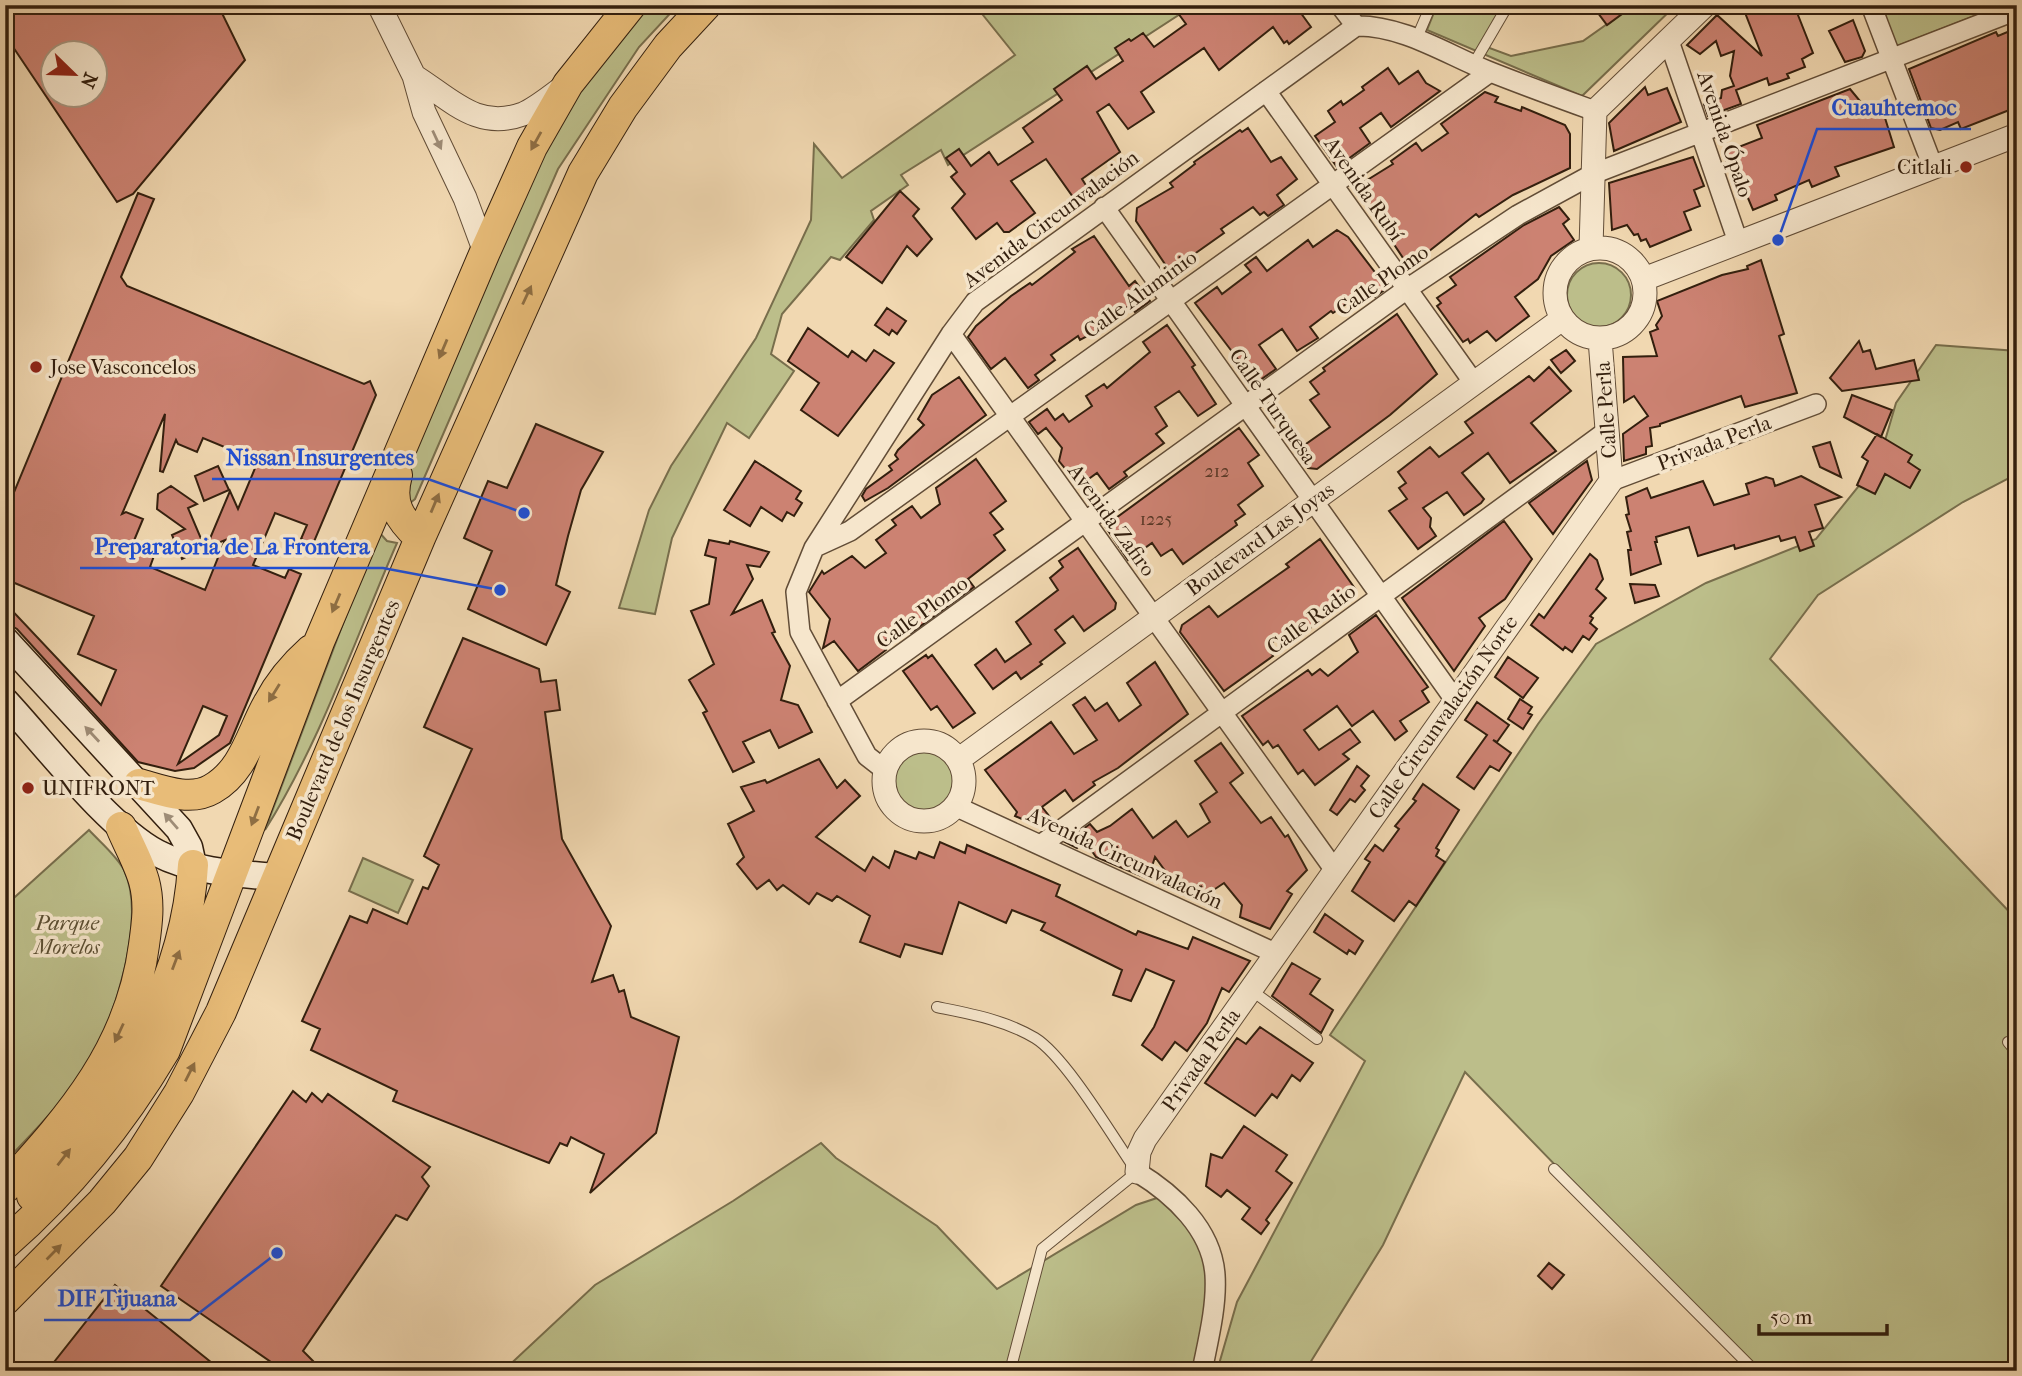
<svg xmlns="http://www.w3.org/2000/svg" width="2022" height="1376" viewBox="0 0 2022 1376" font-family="'IM FELL French Canon',serif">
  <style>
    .green { fill: #bcbe8a; stroke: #786e4c; stroke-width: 2 }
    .building { fill: #cc8272; stroke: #331f0e; stroke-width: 2; fill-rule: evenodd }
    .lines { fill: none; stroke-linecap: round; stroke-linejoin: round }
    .service-casing { stroke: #624d37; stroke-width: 12 }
    .minor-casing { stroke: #624d37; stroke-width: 22 }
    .tertiary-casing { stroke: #624d37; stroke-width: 25 }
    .secondary-casing { stroke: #331f0e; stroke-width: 29 }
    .primary-casing { stroke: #331f0e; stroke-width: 32 }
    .service { stroke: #f6e6cc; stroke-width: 10 }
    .minor { stroke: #f6e6cc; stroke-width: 19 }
    .tertiary { stroke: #f6e6cc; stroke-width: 23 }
    .secondary { stroke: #f6e6cc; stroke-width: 26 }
    .primary { stroke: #e8bc78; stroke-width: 30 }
    .oneway { fill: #9e8c76 }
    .oneway2 { fill: #8e6e43 }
    .poi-dot { fill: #8f2418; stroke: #f6e6cc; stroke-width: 2.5 }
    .labels { text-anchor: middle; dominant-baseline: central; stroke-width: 7; stroke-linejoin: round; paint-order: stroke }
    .number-label { font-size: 18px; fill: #593827 }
    .street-label { font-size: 21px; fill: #331f0e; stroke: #f6e6cc }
    .poi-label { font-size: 21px; fill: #331f0e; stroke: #f6e6cc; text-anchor: start }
    .park-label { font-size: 21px; font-style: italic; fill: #5c4f33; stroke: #f6e6cc }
    .leader { fill: none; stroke: #1d4ed8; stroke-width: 2.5 }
    .callout-dot { fill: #1d4ed8; stroke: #f6e6cc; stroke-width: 2.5 }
    .callout-label { font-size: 23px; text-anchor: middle; font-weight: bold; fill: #1d4ed8; stroke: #f6e6cc; stroke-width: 7; stroke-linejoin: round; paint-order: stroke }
  </style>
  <rect width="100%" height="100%" fill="#f1d8b1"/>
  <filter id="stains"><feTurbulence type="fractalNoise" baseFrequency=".00286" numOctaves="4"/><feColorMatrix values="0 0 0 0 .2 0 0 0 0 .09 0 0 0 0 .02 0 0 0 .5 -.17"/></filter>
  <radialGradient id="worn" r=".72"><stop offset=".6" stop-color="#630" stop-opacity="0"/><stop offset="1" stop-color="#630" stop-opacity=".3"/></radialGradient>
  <path class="green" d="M642 5H678L639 47 558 169 415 499 410 503 401 486 531 167 583 80Z
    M975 5H1194L948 165 941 150 901 175 908 185 871 211 874 220 840 260 831 257 782 314 771 354 794 371 749 438 727 423 672 538 655 614 619 608 649 510 671 466 756 338 811 220 814 144 842 178 1015 55Z
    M1437 5H1506L1484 46 1511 56 1583 41 1634 5H1676L1582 96 1427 30Z
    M1878 5H2003L1895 47Z
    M1567 295a32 32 0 1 1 64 0a32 32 0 1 1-64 0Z
    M1936 345 2017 351V474L1963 502 1818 595 1770 659 2017 920V1371H1755L1465 1072 1383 1245 1305 1371H1217L1237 1302 1365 1061 1330 1035 1538 724 1596 644 1706 583 1816 539 1879 461 1896 403Z
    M378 531 387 541 397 543C355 639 321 741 265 830Z
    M892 782a32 32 0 1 1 64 0a32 32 0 1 1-64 0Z
    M89 830C100 842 117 856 124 870 147 918 114 1022 88 1064 65 1101 34 1131 5 1162V906Z
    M363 858 413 880 398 913 349 891Z
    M821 1143 836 1158 937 1226 997 1289 1136 1205 1166 1195 1185 1215 1214 1275 1202 1371H503L595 1285 733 1201Z"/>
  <path class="building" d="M5 5H218L245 60 133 194 117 202 5 35ZM52 52H94V94H52Z
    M1172 5H1295L1311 27 1289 44 1287 41 1284 43 1273 27 1219 70 1204 48 1141 92 1154 112 1128 129 1109 104 1097 112 1120 152 1082 179 1087 187 1073 197 1046 159 1011 181 1035 213 1009 232H1004L997 223 976 239 952 208 965 194 951 177 957 172 946 158 959 149 971 166 989 152 998 165 1033 142 1023 128 1062 100 1054 89 1087 66 1096 79 1123 61 1115 48 1129 39 1131 41 1143 33 1154 47 1186 24Z
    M1592 5H1615L1622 14 1607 25Z
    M1742 5H1794L1813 53 1802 59 1805 67 1787 74 1789 78 1769 85 1767 78 1736 90 1741 104 1708 116 1704 104 1721 98 1722 90 1734 86 1730 76 1734 51 1721 56 1716 41 1700 54 1687 45 1717 15 1762 56Z
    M1853 20 1865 51 1862 57 1845 62 1829 31Z
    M2017 28V107L1961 129 1958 122 1940 130 1931 128 1909 69 1996 32 1998 36Z
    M1388 68 1399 84 1418 71 1426 83 1440 91 1391 127 1381 113 1360 128 1370 143 1337 167 1315 136 1335 122 1328 111 1341 101 1343 105 1364 90 1362 87Z
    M1645 87 1648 95 1667 88 1681 122 1614 151 1609 123Z
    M1850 89 1864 106 1881 105 1894 147 1835 167 1839 176 1812 187 1809 180 1775 195 1777 200 1753 210 1737 172 1731 174 1723 153 1762 138 1757 125Z
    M1485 92 1498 97 1495 102 1521 111 1522 107 1565 125 1570 134V168L1513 195 1479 217 1476 214 1409 267 1356 187 1393 164 1391 161 1416 143 1422 151 1448 133 1441 124Z
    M1248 128 1271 162 1281 157 1297 179 1277 195 1284 205 1268 216 1264 212 1260 215 1253 207 1221 229 1224 233 1193 255 1197 261 1175 279 1136 221 1137 208 1173 187 1170 183 1195 164 1194 162 1240 130 1242 132Z
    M1693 157 1704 186 1694 190 1700 206 1684 212 1691 230 1650 247 1646 239 1641 241 1638 234 1634 235 1627 225 1612 230 1609 183Z
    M900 191 919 209 913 216 932 239 917 256 907 246 882 283 846 257Z
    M138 193 154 199 121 277 127 286 364 384 370 381 376 395 313 544 301 539 307 525 275 513 253 565 285 578 289 569 301 574 230 743 194 768 175 771 138 762 17 629 5 622V603L101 705 116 670 78 654 94 616 5 579V514ZM165 414 160 471 163 472 176 440 178 444 197 452 203 438 258 461 238 509 230 491 206 548 225 540 205 590 150 567 155 553 133 543 143 519 126 512 122 514ZM203 706 227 716 219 735 178 764Z
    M1559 207 1569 219 1563 224 1574 240 1551 256 1538 279 1515 297 1529 316 1496 341 1487 331 1470 343 1468 339 1463 342 1437 306 1441 303 1437 298 1456 285 1450 277 1524 225Z
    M1337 230 1348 237 1387 288 1375 297 1368 289 1333 313 1331 311 1310 327 1318 338 1297 351 1282 329 1259 345 1276 369 1256 383 1195 303 1217 287 1222 294 1251 272 1245 265 1256 257 1267 271 1308 240 1313 247Z
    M1094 236 1129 286 1135 281 1150 301 1135 312 1130 305 1097 331 1080 340 1078 336 1051 355 1055 360 1035 375 1039 380 1028 388 1005 358 991 369 968 337 976 326 1011 296 1030 283 1032 285 1075 252 1072 249Z
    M1761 260 1784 334 1779 336 1797 393 1745 407 1741 396 1660 424V426L1650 428 1652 446 1646 447V454L1624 461 1623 434 1648 416 1634 396 1624 402 1623 357 1657 356 1650 332 1658 329 1656 325 1662 316 1657 301 1722 275 1748 269 1747 266Z
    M887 308 906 321 897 334 892 330 889 335 875 325Z
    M1397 314 1437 374 1390 415 1317 469 1308 468 1296 451 1330 427 1310 400 1319 394 1310 382 1325 371 1323 368Z
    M1167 325 1195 365 1192 367 1216 404 1198 416 1179 391 1155 407 1167 426 1156 434 1164 443 1124 472 1127 476 1109 489 1097 473 1079 486 1059 461 1062 448 1046 428 1038 434 1029 422 1047 409 1055 420 1063 414 1069 422 1092 406 1086 396 1104 384 1107 388 1150 352 1143 342Z
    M808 328 848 357 852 351 866 361 874 350 894 363 838 436 801 410 819 383 788 361Z
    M1859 341 1863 352 1870 350 1876 369 1914 360 1919 380 1842 391 1830 378Z
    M1566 350 1575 361 1561 373 1551 360Z
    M1549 367 1571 391 1531 423 1556 451 1510 483 1488 453 1462 473 1484 499 1481 503 1464 515 1447 492 1423 508 1431 518 1430 527 1436 536 1418 549 1389 511 1407 499 1399 488 1406 483 1398 472 1430 447 1439 457 1473 433 1465 422 1529 376 1534 381Z
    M959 377 986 415 888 488 865 501 862 496 866 489 892 470 889 466 898 459 895 455 898 450 924 425 918 419 932 395Z
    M1852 395 1892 410 1881 437 1844 417Z
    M536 424 603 452 581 490 568 536 556 585 570 592 546 645 468 609 492 551 464 538 488 481 507 488Z
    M1239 428 1259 455 1248 463 1263 486 1238 505 1245 514 1235 521 1237 525 1183 564 1172 549 1161 556 1152 543 1128 560 1105 526Z
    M1877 434 1912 455 1908 462 1920 470 1910 488 1885 474 1875 494 1857 485 1868 461 1862 457Z
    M1830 442 1841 477 1820 467 1813 447Z
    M976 459 1006 501 990 513 1003 529 994 535 1005 550 968 579 974 587 911 633 906 626 885 641 888 646 884 648 886 650 858 671 834 641 823 648 830 619 809 592 822 571 824 574 852 556 865 568 886 553 876 540 896 525 892 520 912 506 921 518 940 504 936 488Z
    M755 461 801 491 796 499 802 503 794 516 787 512 782 521 761 507 750 526 724 510Z
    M1587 461 1592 480 1553 534 1529 503Z
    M218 466 229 490 204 501 195 476Z
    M1801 476 1841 497 1815 505 1823 528 1809 532 1814 546 1800 551 1795 537 1781 541 1779 536 1735 549 1734 545 1698 556 1689 527 1656 537 1657 542H1655L1661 564 1631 575 1628 550H1631L1627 532 1631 531 1626 515 1629 514 1626 497 1647 488 1651 498 1703 481 1714 505 1749 494 1746 484 1766 477 1773 479 1775 486Z
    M171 486 197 504 188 508 205 548 182 559 172 535 185 529 157 509 158 494Z
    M1504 521 1532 559 1505 599 1479 618 1485 626 1454 671 1402 598Z
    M1320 539 1356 590 1302 635 1294 624 1267 647 1273 656 1224 691 1180 632 1182 625 1209 606 1218 617 1289 567 1286 564Z
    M709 540 729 544 730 541 769 552 760 567 747 565 753 579 732 614 762 600 775 632 772 633 790 666 781 700 798 705 812 732 779 748 770 730 743 742 754 762 733 772 703 713 707 711 689 680 714 664 691 611 709 604 716 558 705 555Z
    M1078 548 1116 603 1115 609 1084 631 1073 616 1055 630 1065 643 1040 662 1042 664 1021 679 1016 672 993 689 975 665 996 649 1005 662 1031 644 1016 622 1058 590 1050 578 1063 567 1059 561Z
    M1590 554 1597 560 1603 579 1596 589 1606 598 1590 616 1593 618 1590 623 1597 629 1589 640 1583 636 1572 652 1565 647 1563 650 1531 625 1539 614 1544 618Z
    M1630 584 1655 585 1659 596 1635 603Z
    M1376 615 1428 687 1422 691 1429 702 1400 721 1407 731 1395 740 1373 711 1352 726 1337 706 1304 730 1319 750 1350 729 1360 742 1343 754 1349 759 1315 785 1303 770 1298 774 1278 745 1273 748 1268 741 1263 745 1242 716 1308 670 1312 675 1320 669 1328 676 1358 652 1349 635Z
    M463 638 539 669 541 682 556 680 560 710 545 712 562 839 611 926 592 982 613 975 619 992 624 990 631 1017 679 1037 656 1133 590 1193 604 1154 571 1137 567 1146 560 1143 549 1163 393 1101 397 1091 311 1050 320 1029 302 1021 350 916 367 923 373 909 407 924 423 887 428 889 439 865 424 856 472 749 424 727Z
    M926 655 928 658 932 655 975 713 953 728 937 706 931 710 903 671Z
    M1508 657 1538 678 1523 698 1495 677Z
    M1155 662 1188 714 1118 768 1093 782 1095 785 1073 801 1065 790 1042 807 1050 817 1038 826 1015 816 1017 812 985 770 1051 722 1074 754 1097 740 1073 705 1085 697 1095 711 1107 703 1119 721 1141 705 1127 683Z
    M1520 699 1532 707 1528 713 1532 715 1523 729 1508 719Z
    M1477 702 1509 725 1497 742 1493 740 1511 753 1499 771 1490 766 1474 789 1457 777 1487 735 1465 720Z
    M1221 743 1243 773 1230 783 1261 823 1271 817 1285 837 1288 835 1307 870 1287 891 1292 894 1270 929 1240 917 1242 905 1224 883 1206 895 1198 885 1192 898 1182 894 1155 857 1148 879 1096 857 1085 841 1077 848 1065 842 1090 824 1097 832 1110 826 1132 809 1153 838 1176 821 1188 837 1210 822 1200 804 1217 792 1195 761Z
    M819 759 837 788 845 780 860 796 816 837 865 871 873 857 889 868 895 851 916 859 919 852 934 858 940 842 965 853 967 845 1060 885 1056 896 1136 935 1138 931 1188 949 1193 937 1250 961 1229 992 1222 988 1207 1023 1187 1051 1175 1042 1162 1060 1142 1045 1154 1027 1174 981 1146 969 1131 1001 1113 995 1122 970 1041 930 1045 923 1012 910 1006 923 959 902 942 954 905 944 900 957 860 942 870 916 837 896 832 901 817 893 809 904 783 885 777 890 769 880 757 889 737 864 744 857 728 824 754 811 741 787 765 780 767 783Z
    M1357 766 1369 776 1361 786 1365 790 1355 802 1350 799 1337 815 1330 810Z
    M1423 784 1459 810 1436 848 1439 850 1436 856 1445 862 1416 906 1409 901 1394 921 1352 891 1370 862 1365 859 1375 845 1383 851 1399 829 1395 826 1416 801 1413 799Z
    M1325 914 1363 941 1355 954 1349 950 1347 954 1314 932Z
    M1292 963 1320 979 1310 994 1333 1010 1321 1033 1272 996Z
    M1260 1027 1313 1063 1300 1081 1292 1075 1277 1098 1272 1094 1255 1116 1205 1083 1237 1038 1246 1044Z
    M293 1091 306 1102 312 1093 322 1102 328 1094 430 1167 422 1177 429 1186 407 1220 396 1215 303 1351 313 1361 307 1371H284L161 1286Z
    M1244 1126 1287 1155 1276 1171 1292 1183 1266 1220 1269 1223 1261 1234 1242 1219 1250 1208 1227 1190 1221 1197 1206 1186 1211 1154 1222 1158Z
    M1549 1263 1564 1275 1552 1289 1538 1276Z
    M115 1285 222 1371H47Z"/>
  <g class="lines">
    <defs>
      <path id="service" d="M1416 40 1431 5
        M1473 65 1508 5
        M1251 990 1317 1039
        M937 1007C971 1014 1005 1020 1035 1038 1066 1057 1114 1139 1137 1172L1042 1249 1010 1371
        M2008 1042 2017 1053
        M1554 1169 1755 1371"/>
      <path id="minor" d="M1340 5 1356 26
        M1871 5 1933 167
        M1669 41 1738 242
        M1266 91 1474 383
        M1104 207 1455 700
        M951 334 1334 869
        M1611 481 1816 404
        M815 547 850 531 1490 72
        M837 701 1407 289 1518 215 1593 174 2017 10
        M885 770 867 756 800 632 796 592 814 548 951 334 975 302 1356 26C1402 25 1446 54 1488 71 1523 85 1559 98 1595 111
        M955 806 1275 953
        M1042 844 1607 431
        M1137 1172C1173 1194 1212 1229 1215 1275 1217 1306 1208 1341 1202 1371"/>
      <path id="tertiary" d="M379 5 414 76 424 112 465 198 485 252
        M414 76C451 99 477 131 523 114 537 108 552 95 565 86
        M1555 293a45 45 0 1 1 90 0a45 45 0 1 1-90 0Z
        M1591 248 1595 111 1705 5
        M1644 279 2017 135
        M884 781a40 40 0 1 1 80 0a40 40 0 1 1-80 0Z
        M958 760 1562 319
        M1137 1172 1139 1152 1145 1139 1611 481 1600 339"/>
      <path id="secondary" d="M5 640 179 829 189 847 193 865
        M5 701C45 744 108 827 157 853 193 872 238 874 278 877"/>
      <path id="primary" d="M397 475C389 503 399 519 420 538
        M139 784C161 790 190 802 212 789 244 771 251 734 268 704 279 683 293 666 311 650
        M5 1188C72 1115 131 1047 144 945 147 924 150 903 144 881 139 863 128 844 121 827
        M32 1196C112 1104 186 990 193 865
        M5 1244C70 1187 121 1124 165 1050L319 642 485 252 532 147 568 84 631 5
        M5 1300 102 1202 138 1158 179 1093 221 1012 420 538 583 173 623 107 668 46 706 5"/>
    </defs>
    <use href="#service" class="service-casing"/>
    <use href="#minor" class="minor-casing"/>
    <use href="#tertiary" class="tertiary-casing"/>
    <use href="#secondary" class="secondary-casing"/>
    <use href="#primary" class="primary-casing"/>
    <use href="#service" class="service"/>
    <use href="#minor" class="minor"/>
    <use href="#tertiary" class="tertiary"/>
    <use href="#secondary" class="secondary"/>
    <use href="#primary" class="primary"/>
  </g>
  <defs><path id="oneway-solid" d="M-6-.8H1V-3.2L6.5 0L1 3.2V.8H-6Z" transform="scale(1.75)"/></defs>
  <g class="oneway">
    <use href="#oneway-solid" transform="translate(437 140) rotate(65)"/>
    <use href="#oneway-solid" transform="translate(92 734) rotate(-133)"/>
    <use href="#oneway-solid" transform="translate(171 821) rotate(-131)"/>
  </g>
  <g class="oneway2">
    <use href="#oneway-solid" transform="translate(536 141) rotate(119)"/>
    <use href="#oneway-solid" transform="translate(527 295) rotate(-65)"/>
    <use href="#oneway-solid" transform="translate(443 349) rotate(113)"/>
    <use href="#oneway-solid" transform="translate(435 503) rotate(-67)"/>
    <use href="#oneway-solid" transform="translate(336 603) rotate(113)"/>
    <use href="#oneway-solid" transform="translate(274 693) rotate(122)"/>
    <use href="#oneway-solid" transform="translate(255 816) rotate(111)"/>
    <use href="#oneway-solid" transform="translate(176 960) rotate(-69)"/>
    <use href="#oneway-solid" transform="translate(119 1033) rotate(115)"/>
    <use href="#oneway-solid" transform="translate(190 1072) rotate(-63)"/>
    <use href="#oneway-solid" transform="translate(64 1157) rotate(-52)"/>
    <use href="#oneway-solid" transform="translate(54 1252) rotate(-45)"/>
  </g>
  <g class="poi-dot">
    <circle cx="1966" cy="167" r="7"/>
    <circle cx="36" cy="367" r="7"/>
    <circle cx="28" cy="788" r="7"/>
  </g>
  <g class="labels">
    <g class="number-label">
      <text x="1217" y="471">212</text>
      <text x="1156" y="519">1225</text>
    </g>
    <g class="street-label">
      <text transform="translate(1725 134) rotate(71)">Avenida Ópalo</text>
      <text transform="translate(1364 189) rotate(55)">Avenida Rubí</text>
      <text transform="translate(1051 219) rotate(-37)">Avenida Circunvalación</text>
      <text transform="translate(1382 280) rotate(-35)">Calle Plomo</text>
      <text transform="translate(1140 294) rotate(-36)">Calle Aluminio</text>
      <text transform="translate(1273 406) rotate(55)">Calle Turquesa</text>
      <text transform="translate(1606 410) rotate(-94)">Calle Perla</text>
      <text transform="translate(1714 443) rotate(-21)">Privada Perla</text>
      <text transform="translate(1112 520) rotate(54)">Avenida Zafiro</text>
      <text transform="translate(1260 539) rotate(-36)">Boulevard Las Joyas</text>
      <text transform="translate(922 612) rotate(-36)">Calle Plomo</text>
      <text transform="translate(1311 619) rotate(-36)">Calle Radio</text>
      <text transform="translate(1443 717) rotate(-55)">Calle Circunvalación Norte</text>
      <text transform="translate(343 720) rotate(-67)">Boulevard de los Insurgentes</text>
      <text transform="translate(1125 858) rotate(25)">Avenida Circunvalación</text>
      <text transform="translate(1201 1060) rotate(-55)">Privada Perla</text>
    </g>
    <g class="poi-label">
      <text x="1952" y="167" text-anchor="end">Citlali</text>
      <text x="50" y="367">Jose Vasconcelos</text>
      <text x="42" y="788">UNIFRONT</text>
    </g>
    <g class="park-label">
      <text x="67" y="923">Parque<tspan x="67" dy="24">Morelos</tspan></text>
    </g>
  </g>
  <path class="leader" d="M1778 240L1817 129H1971M524 513L428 479H212M500 590L383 568H80M277 1253L190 1320H44"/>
  <g class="callout-dot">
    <circle cx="1778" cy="240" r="7"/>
    <circle cx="524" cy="513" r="7"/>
    <circle cx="500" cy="590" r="7"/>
    <circle cx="277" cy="1253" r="7"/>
  </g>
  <g class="callout-label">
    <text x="1894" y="115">Cuauhtemoc</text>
    <text x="320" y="465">Nissan Insurgentes</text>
    <text x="232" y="554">Preparatoria de La Frontera</text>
    <text x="117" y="1306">DIF Tijuana</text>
  </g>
  <rect width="2022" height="1376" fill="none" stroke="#f1d8b1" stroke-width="28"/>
  <rect x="7" y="7" width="2008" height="1362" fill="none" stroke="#331f0e" stroke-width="3.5"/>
  <rect x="14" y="14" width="1994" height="1348" fill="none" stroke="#331f0e" stroke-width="2"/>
  <g transform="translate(74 74) rotate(113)"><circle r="33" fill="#f6e6cc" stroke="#a89680" stroke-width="2"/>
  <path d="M0-5L12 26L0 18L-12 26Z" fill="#8f2418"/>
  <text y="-10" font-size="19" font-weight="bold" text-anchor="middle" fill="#331f0e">N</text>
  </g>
  <path d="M1759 1324v10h128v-10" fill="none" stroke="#331f0e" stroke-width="3.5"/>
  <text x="1770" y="1324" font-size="21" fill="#331f0e" stroke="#f6e6cc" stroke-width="5" paint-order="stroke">50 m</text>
  <rect width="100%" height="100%" filter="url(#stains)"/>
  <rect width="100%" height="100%" fill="url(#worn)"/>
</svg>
